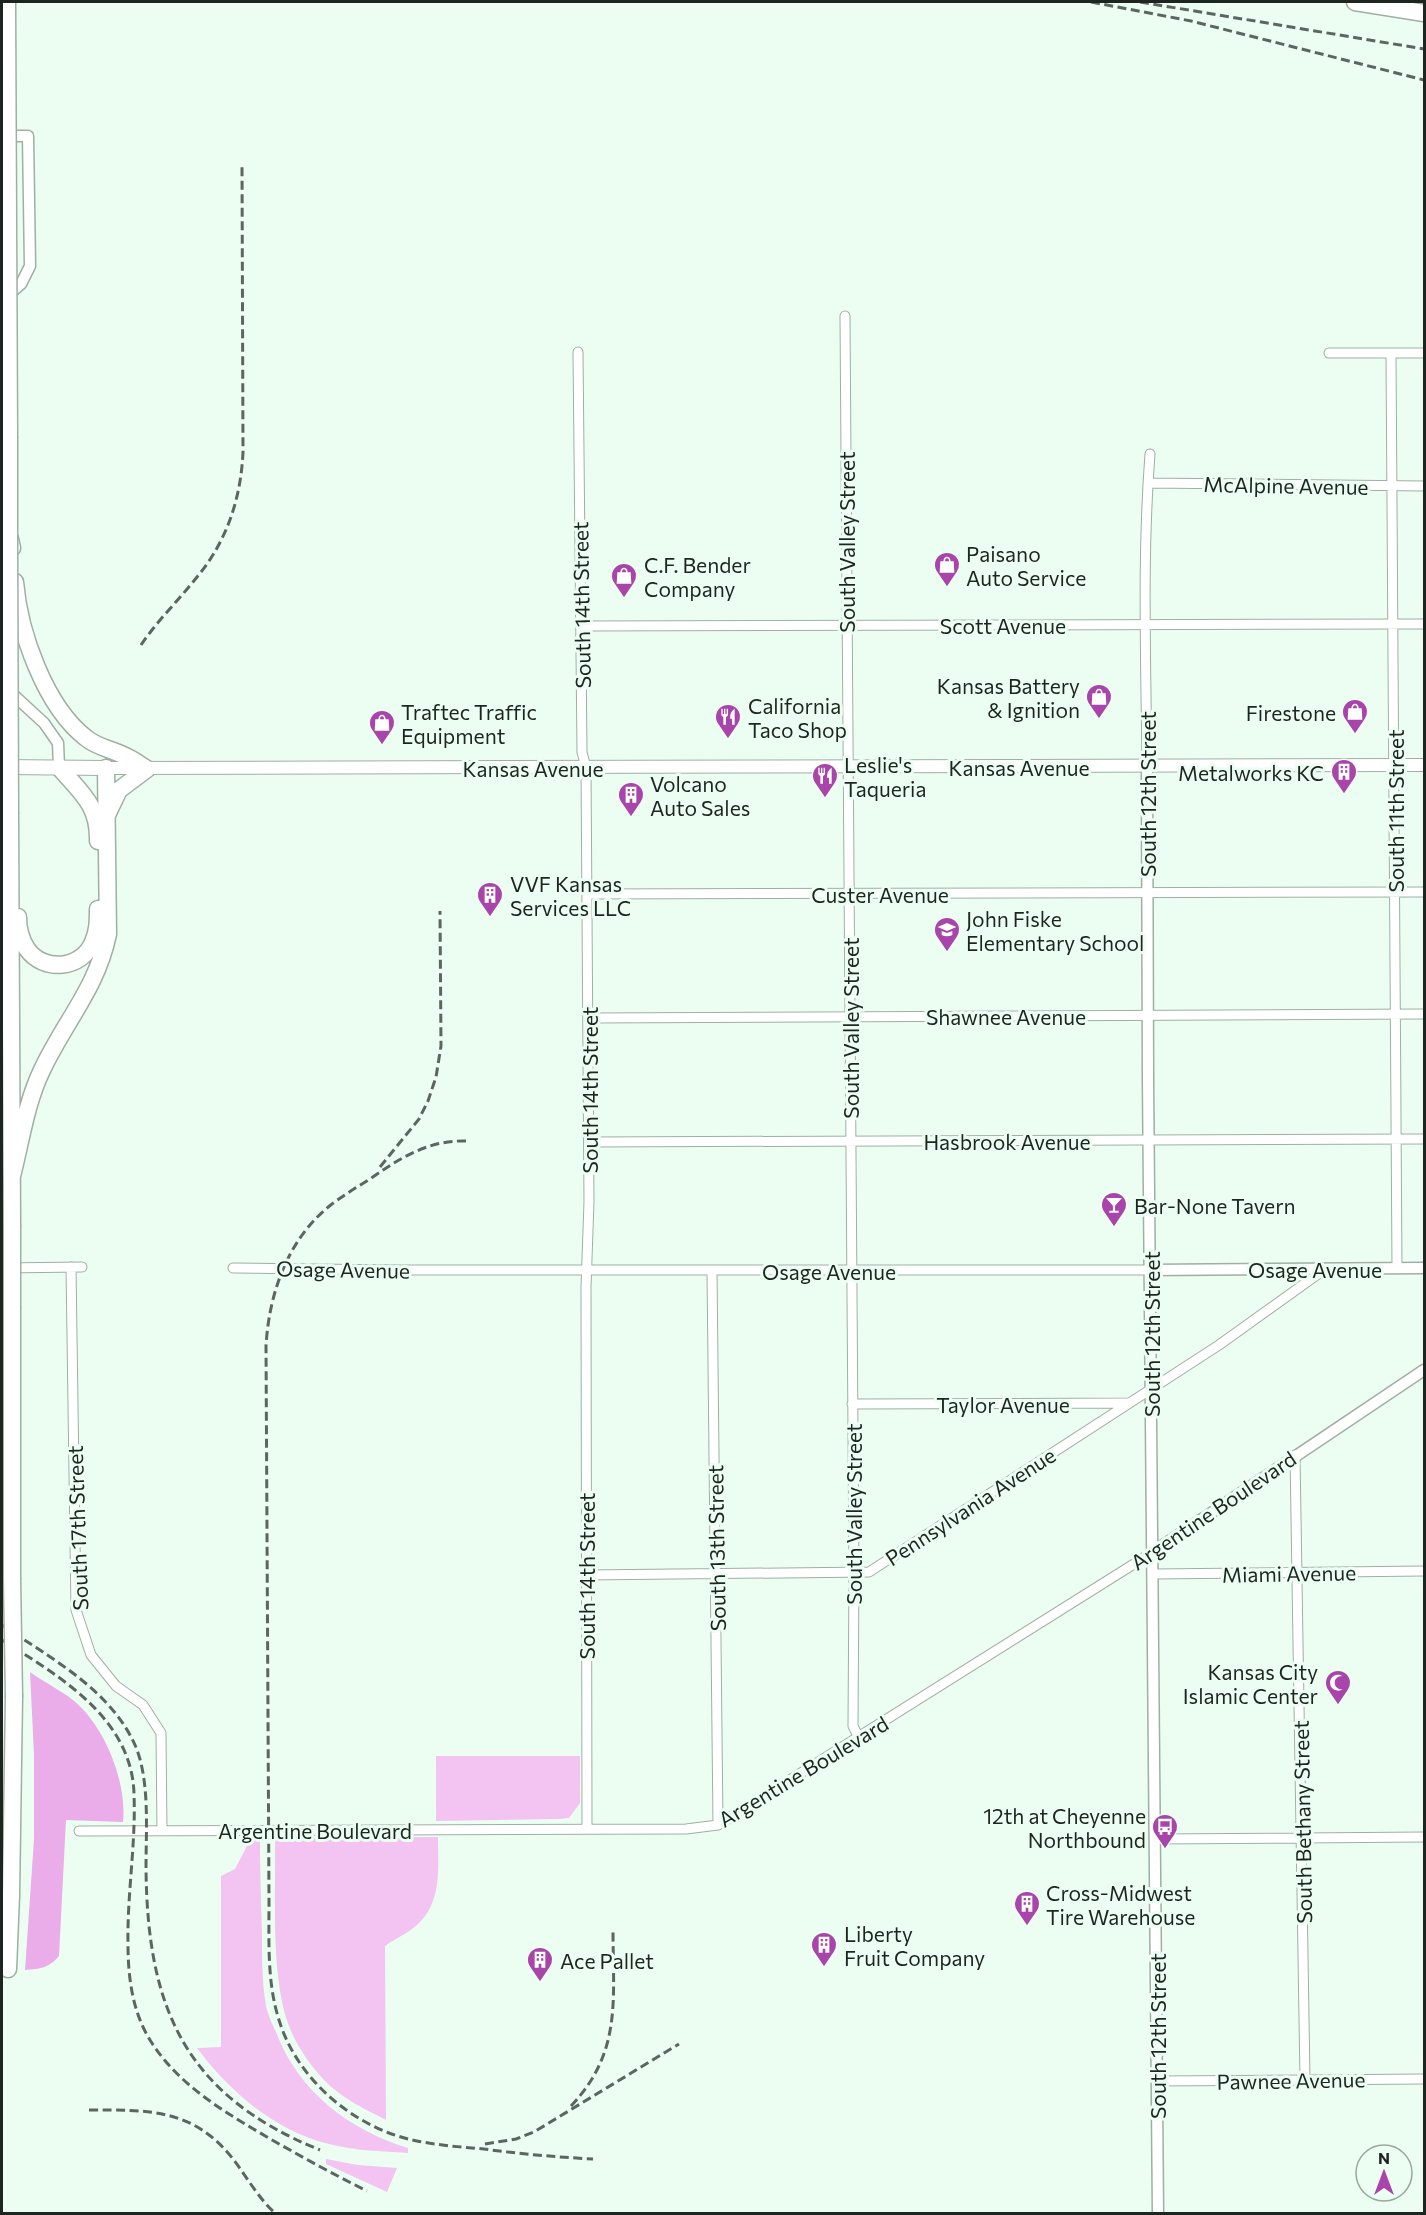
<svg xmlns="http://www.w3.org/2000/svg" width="1426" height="2215" viewBox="0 0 1426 2215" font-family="Commissioner,sans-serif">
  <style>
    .green { fill: #f3c3f2 }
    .forest { fill: #ebacea }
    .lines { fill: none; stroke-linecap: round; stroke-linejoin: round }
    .minor-casing { stroke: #9fafa4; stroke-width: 11 }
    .tertiary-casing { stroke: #9fafa4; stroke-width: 13 }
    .secondary-casing { stroke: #9fafa4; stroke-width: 14 }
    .primary-casing { stroke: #9fafa4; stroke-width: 16 }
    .motorway-casing { stroke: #9fafa4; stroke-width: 19 }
    .minor { stroke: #fff; stroke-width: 9 }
    .tertiary { stroke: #fff; stroke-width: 10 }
    .secondary { stroke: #fff; stroke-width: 12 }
    .primary { stroke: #fff; stroke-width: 14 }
    .motorway { stroke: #fff; stroke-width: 16 }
    .rail { stroke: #5c6660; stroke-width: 3; stroke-dasharray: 9 4.5; stroke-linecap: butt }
    .motorway-bridge-casing { stroke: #9fafa4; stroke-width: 19; stroke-linecap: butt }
    .motorway-bridge { stroke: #fff; stroke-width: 16 }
    .labels { text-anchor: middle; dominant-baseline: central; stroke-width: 6; stroke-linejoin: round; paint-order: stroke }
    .street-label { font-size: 21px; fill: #1e2521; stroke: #ecfef2 }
    .poi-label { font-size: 21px; fill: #1e2521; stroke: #ecfef2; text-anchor: start }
  </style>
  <rect width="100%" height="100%" fill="#ecfef2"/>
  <path class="green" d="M436 1756H580V1803L569 1818 559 1819 436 1821Z
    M438 1837C438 1865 442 1900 420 1922 411 1932 396 1938 385 1946L386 2120C365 2109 341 2098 324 2080 310 2065 296 2045 289 2026 270 1977 276 1891 275 1838Z
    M260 1838C260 1870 261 1902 262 1934 262 1958 262 1982 266 2006 268 2015 272 2024 276 2032 298 2091 349 2130 408 2148V2153C382 2151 355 2151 329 2144 274 2130 230 2092 197 2048L221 2047V1876L235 1869 249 1842Z
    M326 2159 358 2165 397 2168 387 2192 326 2164Z"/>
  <path class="forest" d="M30 1672C44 1682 60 1690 73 1700 105 1726 127 1782 123 1822L66 1820 59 1956C49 1968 40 1969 25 1970L34 1839V1755Z"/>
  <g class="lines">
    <defs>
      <path id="minor" d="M845 316 854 1573 853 1726 859 1738
        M578 352 582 752 586 768 589 1202 586 1287 587 1828
        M1329 353H1424
        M1391 353 1397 1268
        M1148 483 1424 486
        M582 626 1424 624
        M1147 767C1146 663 1142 558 1150 454
        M587 894 1424 892
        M588 1018 1424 1014
        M589 1142 1424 1139
        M71 1267 76 1610 91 1655 116 1686 143 1705 161 1733 162 1831
        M2 1268 82 1267
        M233 1268 398 1270H1150
        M712 1271 718 1825
        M852 1404 1128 1403
        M1295 1455 1305 2080
        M1153 1574 1424 1571
        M586 1575 869 1572 1219 1345 1325 1269
        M79 1831 686 1829 718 1825 1153 1552
        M1155 1839 1424 1837
        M1157 2081 1424 2079"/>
      <path id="tertiary" d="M2 136H28L30 266 21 284 7 296
        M7 689 44 723 58 743 59 767
        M1147 767 1148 1079 1158 2214
        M1150 1270 1424 1268
        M1153 1552 1424 1370"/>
      <path id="secondary" d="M106 768 1424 765"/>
      <path id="primary" d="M2 767 106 768"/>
      <path id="motorway" d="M1355 2 1424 13
        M9 438V535L12 548
        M15 582C19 632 45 706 86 738 97 747 110 749 123 755 131 758 139 764 147 769L119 790 107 815
        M59 767C81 793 99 805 98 841
        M10 814 12 1225
        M18 917C18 928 21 940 27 949 44 973 82 969 93 942 98 931 98 920 98 909
        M12 1176C21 1141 26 1103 42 1070 65 1021 97 988 108 934L106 768
        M12 1308V1578
        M8 1969 11 1895 14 1697"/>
    </defs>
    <use href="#minor" class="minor-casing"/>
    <use href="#tertiary" class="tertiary-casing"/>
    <use href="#secondary" class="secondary-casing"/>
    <use href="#primary" class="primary-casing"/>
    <use href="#motorway" class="motorway-casing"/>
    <use href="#minor" class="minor"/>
    <use href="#tertiary" class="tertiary"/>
    <use href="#secondary" class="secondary"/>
    <use href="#primary" class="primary"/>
    <use href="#motorway" class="motorway"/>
    <path class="rail" d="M1091 2 1191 21 1424 80
      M1140 2 1424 49
      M141 645C157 621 179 600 197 577 227 541 241 498 243 452L242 165
      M466 1141C428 1140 400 1158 370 1179 357 1187 344 1195 332 1204 288 1238 269 1293 266 1346L269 1902C269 1941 267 1983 279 2020 297 2079 352 2126 412 2140 435 2145 460 2147 484 2149 520 2154 556 2157 593 2159
      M380 1167 419 1119 428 1101 436 1077 441 1046 440 911
      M2 1625C50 1658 110 1689 135 1745 150 1779 146 1830 146 1867 147 2007 184 2095 320 2150
      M2 1640C59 1676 132 1718 134 1794 136 1844 127 1894 128 1944 128 1976 132 2011 150 2040 178 2085 223 2111 267 2137 300 2156 333 2174 367 2191
      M571 2106C622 2052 613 2000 613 1931
      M89 2110C148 2110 193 2108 233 2159 247 2177 258 2198 276 2214
      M485 2144 516 2139 534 2132 679 2044"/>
    <defs>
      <path id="motorway-bridge" d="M7 2 9 438
        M9 535 10 814
        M12 1225V1308
        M12 1578 14 1697"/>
    </defs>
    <use href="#motorway-bridge" class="motorway-bridge-casing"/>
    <use href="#motorway-bridge" class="motorway-bridge"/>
  </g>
  <defs>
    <symbol id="shop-pin" viewBox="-11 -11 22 30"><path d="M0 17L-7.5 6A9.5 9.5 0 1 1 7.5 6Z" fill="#a945aa" stroke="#ecfef2"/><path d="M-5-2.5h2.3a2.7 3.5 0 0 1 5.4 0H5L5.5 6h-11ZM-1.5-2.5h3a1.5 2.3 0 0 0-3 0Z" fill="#fff"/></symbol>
    <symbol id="restaurant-pin" viewBox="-11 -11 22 30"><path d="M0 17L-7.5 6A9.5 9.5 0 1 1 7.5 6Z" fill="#a945aa" stroke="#ecfef2"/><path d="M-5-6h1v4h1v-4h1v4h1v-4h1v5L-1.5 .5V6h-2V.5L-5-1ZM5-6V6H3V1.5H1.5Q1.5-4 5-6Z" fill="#fff"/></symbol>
    <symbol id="building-pin" viewBox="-11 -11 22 30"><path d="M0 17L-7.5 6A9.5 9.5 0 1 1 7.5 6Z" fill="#a945aa" stroke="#ecfef2"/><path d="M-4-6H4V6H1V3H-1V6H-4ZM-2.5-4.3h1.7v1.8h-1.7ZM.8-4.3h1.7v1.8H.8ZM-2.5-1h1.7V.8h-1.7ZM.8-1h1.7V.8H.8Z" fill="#fff"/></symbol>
    <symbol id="school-pin" viewBox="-11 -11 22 30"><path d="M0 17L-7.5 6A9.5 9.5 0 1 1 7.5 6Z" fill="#a945aa" stroke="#ecfef2"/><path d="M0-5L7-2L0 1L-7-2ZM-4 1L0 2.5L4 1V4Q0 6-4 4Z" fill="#fff"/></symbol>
    <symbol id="bar-pin" viewBox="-11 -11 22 30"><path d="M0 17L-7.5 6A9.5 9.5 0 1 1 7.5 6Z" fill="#a945aa" stroke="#ecfef2"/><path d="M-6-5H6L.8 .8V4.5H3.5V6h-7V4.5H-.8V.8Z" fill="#fff"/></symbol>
    <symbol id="mosque-pin" viewBox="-11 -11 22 30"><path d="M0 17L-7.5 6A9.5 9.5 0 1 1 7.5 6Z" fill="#a945aa" stroke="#ecfef2"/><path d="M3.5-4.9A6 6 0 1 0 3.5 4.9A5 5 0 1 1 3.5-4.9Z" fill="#fff"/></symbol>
    <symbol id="bus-pin" viewBox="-11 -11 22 30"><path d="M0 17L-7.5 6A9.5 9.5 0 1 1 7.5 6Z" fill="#a945aa" stroke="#ecfef2"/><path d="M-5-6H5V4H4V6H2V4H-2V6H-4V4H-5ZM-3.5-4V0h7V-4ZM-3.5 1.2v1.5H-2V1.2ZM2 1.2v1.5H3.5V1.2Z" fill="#fff"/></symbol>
  </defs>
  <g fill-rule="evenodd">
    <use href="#shop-pin" x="932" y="550" width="30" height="40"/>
    <use href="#shop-pin" x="609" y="561" width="30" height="40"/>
    <use href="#shop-pin" x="1084" y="682" width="30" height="40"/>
    <use href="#shop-pin" x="1340" y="697" width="30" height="40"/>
    <use href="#restaurant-pin" x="713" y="702" width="30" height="40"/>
    <use href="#shop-pin" x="367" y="708" width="30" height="40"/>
    <use href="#building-pin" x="1329" y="757" width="30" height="40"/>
    <use href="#restaurant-pin" x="810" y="761" width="30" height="40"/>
    <use href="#building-pin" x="616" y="780" width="30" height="40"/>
    <use href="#building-pin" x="475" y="880" width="30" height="40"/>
    <use href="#school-pin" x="932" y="915" width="30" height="40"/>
    <use href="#bar-pin" x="1099" y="1190" width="30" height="40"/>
    <use href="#mosque-pin" x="1323" y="1668" width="30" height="40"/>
    <use href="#bus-pin" x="1150" y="1812" width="30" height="40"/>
    <use href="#building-pin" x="1012" y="1889" width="30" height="40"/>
    <use href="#building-pin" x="809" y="1930" width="30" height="40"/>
    <use href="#building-pin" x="525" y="1945" width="30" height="40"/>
  </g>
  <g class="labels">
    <g class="street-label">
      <text transform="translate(1286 485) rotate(1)">McAlpine Avenue</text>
      <text transform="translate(846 542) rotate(-90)">South Valley Street</text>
      <text transform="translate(581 605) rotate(-91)">South 14th Street</text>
      <text x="1003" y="625">Scott Avenue</text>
      <text x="1019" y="767">Kansas Avenue</text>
      <text x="533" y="768">Kansas Avenue</text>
      <text transform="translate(1147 794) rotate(-90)">South 12th Street</text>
      <text transform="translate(1395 811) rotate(-90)">South 11th Street</text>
      <text x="880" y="894">Custer Avenue</text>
      <text x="1006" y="1016">Shawnee Avenue</text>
      <text transform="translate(850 1028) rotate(-90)">South Valley Street</text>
      <text transform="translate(589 1090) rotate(-90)">South 14th Street</text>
      <text x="1007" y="1141">Hasbrook Avenue</text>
      <text transform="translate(343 1269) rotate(1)">Osage Avenue</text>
      <text x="1315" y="1269">Osage Avenue</text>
      <text x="829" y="1271">Osage Avenue</text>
      <text transform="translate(1151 1334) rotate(-90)">South 12th Street</text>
      <text x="1003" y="1404">Taylor Avenue</text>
      <text transform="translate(970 1506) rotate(-33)">Pennsylvania Avenue</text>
      <text transform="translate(1213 1510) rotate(-34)">Argentine Boulevard</text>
      <text transform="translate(853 1514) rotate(-90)">South Valley Street</text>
      <text transform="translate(77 1528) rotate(-92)">South 17th Street</text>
      <text transform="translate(716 1548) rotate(-91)">South 13th Street</text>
      <text transform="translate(1289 1573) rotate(-1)">Miami Avenue</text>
      <text transform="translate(586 1576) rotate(-90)">South 14th Street</text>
      <text transform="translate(803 1771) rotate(-31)">Argentine Boulevard</text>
      <text transform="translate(1302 1822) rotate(-91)">South Bethany Street</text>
      <text x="315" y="1830">Argentine Boulevard</text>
      <text transform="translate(1157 2036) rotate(-90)">South 12th Street</text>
      <text transform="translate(1291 2080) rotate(-1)">Pawnee Avenue</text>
    </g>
    <g class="poi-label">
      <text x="966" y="553">Paisano<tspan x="966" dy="24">Auto Service</tspan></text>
      <text x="644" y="564">C.F. Bender<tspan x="644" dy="24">Company</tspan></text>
      <text x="1080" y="685" text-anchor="end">Kansas Battery<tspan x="1080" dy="24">&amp; Ignition</tspan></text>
      <text x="748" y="705">California<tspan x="748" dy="24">Taco Shop</tspan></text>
      <text x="401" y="711">Traftec Traffic<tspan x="401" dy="24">Equipment</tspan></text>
      <text x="1336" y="712" text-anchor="end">Firestone</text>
      <text x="844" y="764">Leslie's<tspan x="844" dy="24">Taqueria</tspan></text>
      <text x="1324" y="772" text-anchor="end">Metalworks KC</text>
      <text x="650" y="783">Volcano<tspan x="650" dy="24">Auto Sales</tspan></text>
      <text x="510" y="883">VVF Kansas<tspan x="510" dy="24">Services LLC</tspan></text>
      <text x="966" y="918">John Fiske<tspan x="966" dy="24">Elementary School</tspan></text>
      <text x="1134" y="1205">Bar-None Tavern</text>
      <text x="1318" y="1671" text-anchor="end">Kansas City<tspan x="1318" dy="24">Islamic Center</tspan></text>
      <text x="1146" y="1815" text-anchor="end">12th at Cheyenne<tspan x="1146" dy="24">Northbound</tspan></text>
      <text x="1046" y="1892">Cross-Midwest<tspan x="1046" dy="24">Tire Warehouse</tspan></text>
      <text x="844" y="1933">Liberty<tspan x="844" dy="24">Fruit Company</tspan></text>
      <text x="560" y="1960">Ace Pallet</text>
    </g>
  </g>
  <rect width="1426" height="2215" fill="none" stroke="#1e2521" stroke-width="6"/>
  <g transform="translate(1384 2173)"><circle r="28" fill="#ecfef2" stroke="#9aa79e" stroke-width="1.5"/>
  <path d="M0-4.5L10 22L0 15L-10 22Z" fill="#a945aa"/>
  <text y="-9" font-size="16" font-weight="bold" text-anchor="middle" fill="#1e2521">N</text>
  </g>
</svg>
